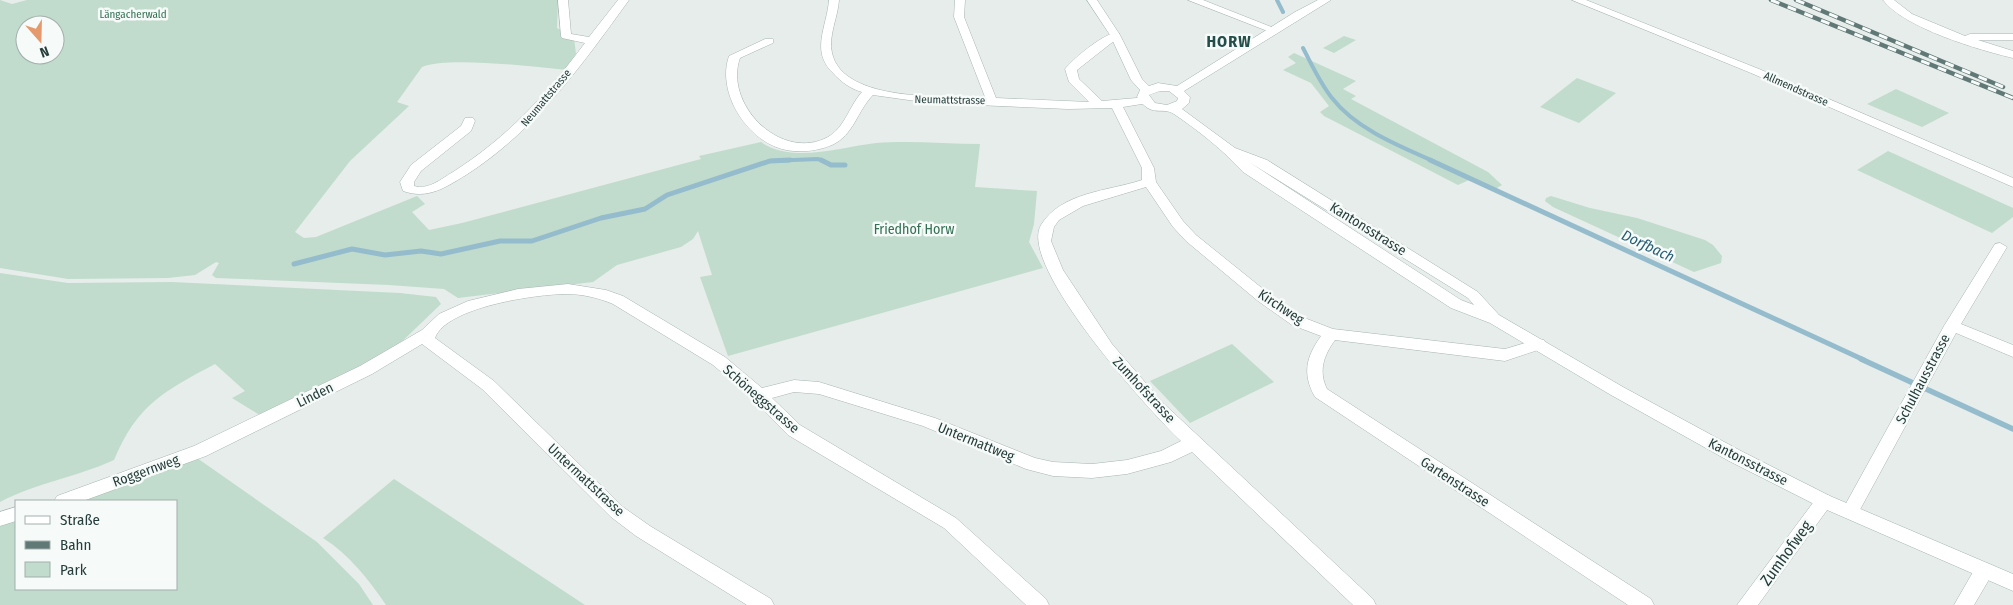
<svg xmlns="http://www.w3.org/2000/svg" width="2013" height="605" viewBox="0 0 2013 605" font-family="'Fira Sans Condensed',sans-serif">
  <style>
    .green { fill: #c1dccc; fill-rule: evenodd }
    .lines { fill: none; stroke-linecap: round; stroke-linejoin: round }
    .stream-far2 { stroke: #94bccc; stroke-width: 4 }
    .stream-far1 { stroke: #94bccc; stroke-width: 5 }
    .stream { stroke: #94bccc; stroke-width: 5.5 }
    .minor-casing { stroke: #a9b5b3; stroke-width: 1 }
    .secondary-casing { stroke: #a2b5b1; stroke-width: 1 }
    .minor { fill: #fff; fill-rule: evenodd }
    .secondary { fill: #fff; fill-rule: evenodd }
    .rail-casing { stroke: #617976; stroke-width: 4.5 }
    .rail { stroke: #f6faf9; stroke-width: 3; stroke-dasharray: 9; stroke-linecap: butt }
    .labels { text-anchor: middle; dominant-baseline: central; stroke-width: 5; stroke-linejoin: round; paint-order: stroke }
    .far-park-label { font-size: 11px; fill: #347154; stroke: #f6faf9 }
    .far-street-label { font-size: 11px; fill: #263e3b; stroke: #f6faf9 }
    .park-label { font-size: 14px; fill: #347154; stroke: #f6faf9 }
    .street-label { font-size: 14px; fill: #263e3b; stroke: #f6faf9 }
    .water-label { font-size: 15px; font-style: italic; fill: #265d75; stroke: #f6faf9 }
    .far-district-label { font-size: 16px; font-weight: bold; letter-spacing: 1px; fill: #244e4a; stroke: #f6faf9 }
    .near-street-label { font-size: 16px; fill: #263e3b; stroke: #f6faf9 }
  </style>
  <rect width="100%" height="100%" fill="#e6edeb"/>
  <path class="green" d="M0 0 12 4 27 0H558L557 28 574 38 576 54 566 70C535 67 448 56 422 67L397 102 409 106 350 161 295 232 304 238 316 237 417 196 425 204 412 212 429 230 462 223 682 164 701 159 699 156 761 142C792 164 841 147 876 143 910 140 946 144 980 144L975 187 1037 191 1034 224 1029 242 1043 268 728 356 700 277 712 275 698 231 693 239 681 247 617 265 593 282 458 298 444 289 389 285 216 278 212 275 219 263 216 262 195 275 168 278 68 279 0 268ZM25 25H55V55H25Z
    M1344 36 1356 40 1334 53 1323 48Z
    M1294 53 1356 81 1343 89 1356 96 1351 99 1488 172 1502 185 1492 191 1469 180 1458 185 1324 116 1320 112 1329 106 1311 83 1283 70 1296 63 1288 57Z
    M1577 78 1616 93 1579 123 1540 107Z
    M1896 89 1949 113 1922 127 1867 104Z
    M1888 151 2013 208V217L1992 233 1857 170Z
    M1551 196 1590 208 1637 218 1705 240 1713 245 1722 256 1721 263 1694 272 1553 207 1545 201 1546 198Z
    M0 273 68 283 172 282 400 293 436 297 441 304 391 352 265 414H258L232 398 245 391 215 364C164 391 137 405 114 460 77 477 36 483 0 502Z
    M1232 344 1274 382 1190 423 1150 381Z
    M197 458 317 542 359 584 373 605H0V521L16 516V589H176V501H70Z
    M394 479 585 605H386C369 580 349 554 323 538Z"/>
  <g class="lines">
    <path class="stream-far2" d="M1277 0 1283 12
      M1303 48C1312 65 1320 83 1332 98 1356 129 1399 146 1433 161
      M769 161 818 159 823 161"/>
    <path class="stream-far1" d="M821 160 831 165H845
      M1430 160 1864 360
      M294 264 352 249 385 255 421 251 441 254 500 241H532L601 218 645 209 667 195 770 161 790 160"/>
    <path class="stream" d="M1861 359 2013 429"/>
    <defs>
      <path id="minor" d="M558 0H568L571 34 589 37 618 0H629C582 65 535 131 466 175 446 187 428 200 403 191L400 182 411 165 461 126 465 118H473L475 121 471 131 421 171 414 182V186C429 190 441 179 453 172 509 136 545 96 585 43L562 38 561 36Z
        M829 0H839C838 17 828 36 832 53 843 103 947 96 985 97L954 17 955 0H965L964 17 996 98 1089 102 1069 82 1065 69C1073 59 1107 30 1119 33V37L1077 70 1079 79 1102 101 1148 97V103L1123 107 1154 168 1156 182 1183 221 1196 235 1268 293 1302 317 1333 329 1505 349 1538 339 1544 340 1546 344 1544 348 1505 361 1335 340C1324 355 1318 371 1327 389L1651 599 1654 605H1628L1315 397C1302 374 1306 357 1321 336L1292 325 1258 301 1186 241 1173 227 1146 187 1083 206 1059 220 1054 227 1051 241 1063 270 1112 344 1163 403 1373 599 1376 605H1353L1192 452 1171 462 1127 474 1092 478 1053 476 1026 469 923 426 819 394 794 392 772 398 800 425 956 518 1046 599 1049 605H1026L944 528 788 435 753 399 713 365 613 304C599 298 582 294 567 294 537 294 446 307 435 338L494 381 623 507 650 526 771 599 774 605H747L636 536 611 517 482 389 422 344 372 374 206 456 83 501H54L57 496 194 446 360 366 422 330 439 314 468 301 518 289 568 284 606 290 623 296 725 357 762 388 794 380 819 382 935 418 1035 458 1053 462 1092 464 1127 460 1161 451 1181 441C1151 413 1017 265 1041 225 1061 192 1109 191 1142 180V168L1112 108 1068 109 930 103 873 95C857 111 854 135 832 145 815 152 793 154 776 147 743 134 717 90 729 56L765 39H773V43L740 58C724 103 778 159 824 139 845 130 848 107 862 92 851 89 841 82 833 73 810 51 827 27 829 0Z
        M1188 0H1203L1279 30 1274 33 1270 32Z
        M1572 0H1586L1759 69 2013 178V187L1751 73Z
        M1883 0H1894L1912 14 1965 36 1970 34H2013V40H1978L2013 51V58C1979 50 1904 28 1883 0Z
        M2000 243 2007 247 1961 324 2013 345V357L1956 333 1856 517 1850 519 1844 517 1841 512 1844 507 1944 326 1995 244Z
        M1824 494 1830 496 1833 501 1830 506 1758 605H1737L1818 496Z
        M16 507V521L0 526V512Z
        M1984 563 1991 565 1994 571 1974 605H1954L1977 565Z"/>
      <path id="secondary" d="M1087 0H1097L1120 35 1142 79 1149 86 1158 83 1177 86 1295 12 1318 0H1331L1184 91 1190 97 1189 103 1182 109 1235 148 1267 160 1478 292 1499 315 1623 387 1741 451 1830 496 2013 574V591L1818 506 1729 461 1611 395 1490 323 1451 308 1243 172C1223 150 1199 131 1174 114 1162 106 1152 119 1137 97L1140 90 1131 80 1110 35ZM1160 91H1169L1178 98 1177 101 1167 105 1155 103 1149 95ZM1249 162 1468 298 1474 305 1461 300Z"/>
    </defs>
    <use href="#minor" class="minor-casing"/>
    <use href="#secondary" class="secondary-casing"/>
    <use href="#minor" class="minor"/>
    <use href="#secondary" class="secondary"/>
    <defs>
      <path id="rail" d="M1771 0 2013 98
        M1796 0 2003 87"/>
    </defs>
    <use href="#rail" class="rail-casing"/>
    <use href="#rail" class="rail"/>
  </g>
  <g class="labels">
    <g class="far-park-label">
      <text x="133" y="14">Längacherwald</text>
    </g>
    <g class="far-street-label">
      <text transform="translate(1796 89) rotate(24)">Allmendstrasse</text>
      <text transform="translate(546 98) rotate(-50)">Neumattstrasse</text>
      <text transform="translate(950 100) rotate(1)">Neumattstrasse</text>
    </g>
    <g class="park-label">
      <text x="914" y="229">Friedhof Horw</text>
    </g>
    <g class="street-label">
      <text transform="translate(1368 229) rotate(32)">Kantonsstrasse</text>
      <text transform="translate(1281 307) rotate(33)">Kirchweg</text>
      <text transform="translate(1923 379) rotate(-62)">Schulhausstrasse</text>
      <text transform="translate(1144 390) rotate(47)">Zumhofstrasse</text>
      <text transform="translate(315 395) rotate(-26)">Linden</text>
      <text transform="translate(761 399) rotate(41)">Schöneggstrasse</text>
      <text transform="translate(976 442) rotate(22)">Untermattweg</text>
      <text transform="translate(1748 462) rotate(27)">Kantonsstrasse</text>
      <text transform="translate(146 471) rotate(-20)">Roggernweg</text>
      <text transform="translate(586 480) rotate(43)">Untermattstrasse</text>
      <text transform="translate(1455 482) rotate(33)">Gartenstrasse</text>
    </g>
    <g class="water-label">
      <text transform="translate(1648 246) rotate(25)">Dorfbach</text>
    </g>
    <g class="far-district-label">
      <text x="1229" y="41">HORW</text>
    </g>
    <g class="near-street-label">
      <text transform="translate(1786 553) rotate(-54)">Zumhofweg</text>
    </g>
  </g>
  <rect x="15" y="500" width="162" height="90" fill="#f6faf9" stroke="#a3afad"/>
  <rect x="25" y="516" width="25" height="8" fill="#ffffff" stroke="#a3afad"/>
  <text x="60" y="525" font-size="15" fill="#263e3b">Straße</text>
  <rect x="25" y="541" width="25" height="8" fill="#617976" stroke="#a3afad"/>
  <text x="60" y="550" font-size="15" fill="#263e3b">Bahn</text>
  <rect x="25" y="562" width="25" height="15" fill="#c1dccc" stroke="#a3afad"/>
  <text x="60" y="575" font-size="15" fill="#263e3b">Park</text>
  <g transform="translate(40 40) rotate(160)"><circle r="24" fill="#f6faf9" stroke="#a3afad"/>
  <path d="M0-4L9 19L0 12L-9 19Z" fill="#e59a6d"/>
  <text y="-8" font-size="14" font-weight="bold" text-anchor="middle" fill="#263e3b">N</text>
  </g>
</svg>
